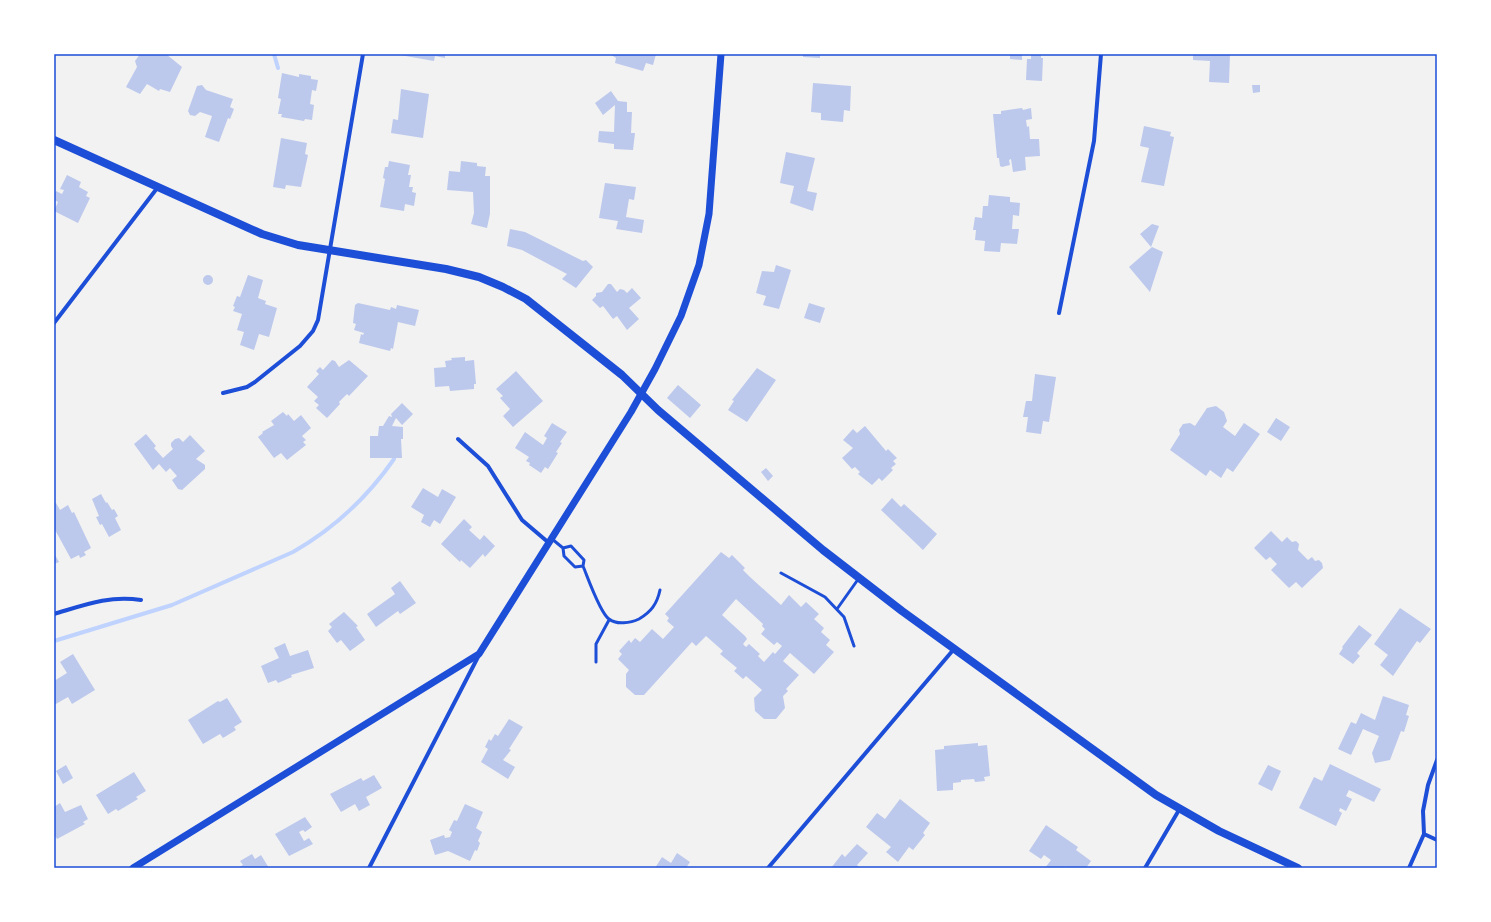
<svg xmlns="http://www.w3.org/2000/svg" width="1491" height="922" viewBox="0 0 1491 922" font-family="'Varela Round',sans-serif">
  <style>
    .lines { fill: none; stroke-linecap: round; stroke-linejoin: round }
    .stream { stroke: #bfd3fe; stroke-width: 4 }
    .building { fill: #bdc9ec; fill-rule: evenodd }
    .service { stroke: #1d4ed8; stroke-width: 3 }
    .minor { stroke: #1d4ed8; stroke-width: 4 }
    .tertiary { stroke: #1d4ed8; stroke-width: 7 }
    .secondary { stroke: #1d4ed8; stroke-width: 8 }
    .neatline { fill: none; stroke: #1d4ed8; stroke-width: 1.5 }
  </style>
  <rect width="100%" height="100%" fill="#f2f2f2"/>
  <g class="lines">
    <path class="stream" d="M274 54 278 68
      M54 641 172 605 293 552C335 528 367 498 394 459"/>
  </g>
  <path class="building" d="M140 54H166L182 67 170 92 160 89 159 91 147 84 140 94 126 87 137 67 135 61Z
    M394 54H445V58L435 56 434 61Z
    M610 54H656L653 65 646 63 643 71 615 63 616 58Z
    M803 54H820V58L803 57Z
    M1010 54H1022V60L1010 59Z
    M1031 54H1041V58H1043L1042 81 1026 80 1027 59H1031Z
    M1193 54H1230L1229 83 1209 82 1210 61 1193 60Z
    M282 73 299 77V74L311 76V79L318 80 316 91 312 90 310 104 314 105 312 120 305 119 304 121 281 117 282 114H278L281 99 278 98Z
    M813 83 851 86 850 111 844 110 843 122 821 120V113L811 112Z
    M202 85 206 90 233 99 230 107 234 109 230 119 228 118 219 142 205 137 212 116 200 112 195 116 190 115 188 111 197 86Z
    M1252 85H1260V92L1253 93Z
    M401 89 429 94 423 138 391 133 393 119 398 120Z
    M611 91 618 101 627 102V112H632L631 133H635L633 150 614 149V144L598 142 599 131 614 132 615 105 603 115 595 103Z
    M1022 108 1023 110 1031 108 1032 119 1026 120 1027 127 1029 126 1030 139H1039L1040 156 1025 157 1026 170 1013 172 1011 159 1009 160 1010 165 1002 167 1000 166 999 158H997L993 114H1001V111Z
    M1144 126 1171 132 1170 136 1174 137 1164 186 1141 182 1149 148 1140 146Z
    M281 138 307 143 305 154 308 155 301 187 286 185 285 189 273 187Z
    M786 152 815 158 807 191 817 193 813 211 790 203 794 186 780 183Z
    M389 161 410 165 408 175H411L409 187H413L412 192 416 193 414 206 405 204 404 211 380 207 385 179 383 178 385 167H388Z
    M461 161 477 163V166L486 167 485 176H490V214L487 228 471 224 474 213 473 192 447 190 449 171 460 172Z
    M67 175 81 182 79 187 88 192 86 196 90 198 78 223 54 211 58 202 54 200V195L56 191 62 194 64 190 60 189Z
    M605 183 636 187 634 200 629 199 626 217 644 220 642 233 616 229 618 221 599 218Z
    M989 195 1010 197V202L1020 203 1019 216 1013 215 1012 229H1019L1017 244 1001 243 1000 252 984 251 985 241 975 240 976 230H973L975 217 982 218 983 206H988Z
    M1152 224 1159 226 1151 247 1140 234Z
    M510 229 525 232 583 261 586 260 593 267 576 288 562 279 567 274 522 250 507 246Z
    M1152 247 1163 252 1150 292 1129 267Z
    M776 265 791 270 779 309 763 305 766 296 756 293 762 271 774 272Z
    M203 280a5 5 0 1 1 10 0a5 5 0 1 1-10 0Z
    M248 275 263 280 258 298 266 301 265 304 277 308 269 337 259 334 254 350 240 345 244 332 237 330 242 314 233 311 235 307 233 306 237 296 240 297Z
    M608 284H611L617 292 620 289 624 290 627 293 632 288 641 298 629 308 639 319 627 330 617 316 613 319 603 306 600 308 592 300 596 296V293L602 292Z
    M358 303 390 310 391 307 396 309 397 305 419 310 415 326 398 322 393 349 391 348 390 351 359 343 361 334 363 335 364 333 354 330 356 324 353 323 355 305Z
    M809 303 825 308 820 323 804 318Z
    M465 357V361L474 360 476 384H474V389L450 391 449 386 435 387 434 368 446 367 445 361 452 360 451 358Z
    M332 360 335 361 339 367 349 360 368 376 349 396 347 394 339 402 340 404 327 418 316 408 319 405 314 401 318 397 307 387 319 374 316 371 320 367 323 370Z
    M757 368 776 380 747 422 728 410 734 401 732 400Z
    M516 371 543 401 513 427 503 416 510 409 500 398 503 396 496 389Z
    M1035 374 1056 377 1049 422 1043 421 1041 434 1026 432 1028 417H1023L1026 401H1032Z
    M678 385 701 405 690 418 667 398Z
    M402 403 413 414 402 425 396 418 392 426 403 427V439H401L402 458H370V436H378L379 426H383L389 416 392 417 391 414Z
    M1216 406 1224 412 1227 421 1223 427 1235 436 1244 423 1260 434 1233 472 1227 468 1221 478 1210 470 1206 476 1170 450 1180 434 1179 430 1183 424 1190 423 1195 426 1207 408Z
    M283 412 287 416 288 414 294 421 301 415 311 428 302 436 306 440 303 442 306 445 287 460 281 453 274 458 258 437 263 433 262 432 274 425 271 421Z
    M1276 418 1290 427 1281 441 1267 432Z
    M552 423 567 432 560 442 562 443 556 452 558 453 548 469 545 467 541 473 529 465 530 463 526 461 529 457 515 448 525 432 543 445 547 438 544 436Z
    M865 426 886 451 888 449 897 458 893 461 896 464 891 468 893 470 882 481 879 478 872 485 858 474 860 472 855 467 852 469 842 458 853 448 843 440 853 429 857 433Z
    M146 434 156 446 154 448 163 458 173 449 171 446V443L175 439 179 438 183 442 190 435 205 451 196 459 205 465V469L182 490 178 489 172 480 177 476 170 468 166 472 159 464 153 470 134 444Z
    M766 468 773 476 768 481 761 472Z
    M423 488 438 497 442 489 456 497 440 524 434 520 430 527 421 522 424 515 411 507Z
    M101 494 106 503 107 502 112 510 114 509 118 516 115 518 121 530 109 537 102 524 100 525 96 517 99 516 92 499Z
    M892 498 901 507 904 504 937 534 923 550 881 510Z
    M56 503 60 510 68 505 72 513 74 512 91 548 84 552 86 555 80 558 79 555 71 559 54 528V504Z
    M464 519 472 527 469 530 480 540 484 535 495 546 485 557 483 554 470 568 461 560 460 562 441 544Z
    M1271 531 1282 542 1287 537 1292 542 1296 541 1299 544 1298 550 1308 560 1312 557 1315 561 1319 560 1322 563 1323 568 1302 588 1296 582 1289 588 1271 570 1277 564 1270 557 1266 560 1254 548Z
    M721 552 729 558 732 555 745 568 743 570 750 577 781 605 789 595 801 607 806 602 819 614 814 619 824 628 821 632 830 640 826 645 834 652 814 674 790 653 783 661 799 675 786 689 788 691 783 696 785 708 776 719H764L755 711 754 698 762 690 746 676 743 679 734 671 737 668 720 654 723 651 706 636 696 646 692 642 644 695H635L626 687V674L629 670 618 659 622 654 619 651 629 640 631 643 635 638 640 642 652 629 663 639 674 627 667 621 669 618 665 614ZM736 599 763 624 762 626 765 629 761 634 774 645 777 642 782 646 775 654 773 652 764 662 758 656 760 654 749 644 746 647 743 644 747 639 745 636 722 615Z
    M54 553 59 562 54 564Z
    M400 581 416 603 400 614 398 611 376 627 367 614 395 594 391 588Z
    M1400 608 1431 629 1420 643 1417 641 1393 676 1380 665 1388 655 1374 644Z
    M344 612 358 626 356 627 365 640 350 651 341 640 337 643 328 631 332 627 329 624Z
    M1359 625 1372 635 1357 653 1360 656 1353 664 1339 654 1343 648 1342 647Z
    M285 643 290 656 308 650 314 668 291 675 292 677 278 683 276 680 268 683 261 666 279 658 274 648Z
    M73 654 95 690 72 704 68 697 54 705V681L67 673 60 662Z
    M1383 696 1409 705 1406 715 1409 716 1404 732 1401 731 1390 760 1375 763 1372 753 1379 736 1363 729 1351 755 1338 749 1351 722 1356 724 1361 713 1375 720Z
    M227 698 242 722 234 727 236 730 223 738 220 734 203 744 188 720 218 701 220 702Z
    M509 719 523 727 509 749 511 750 503 760 515 767 508 779 481 762 488 749 485 747 489 739 491 741 495 734 498 736Z
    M978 743V746L987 745 990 776 984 777 985 781 975 782 974 779 961 780V782L953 783V790L937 791 935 750 944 749V746Z
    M1330 764 1381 789 1374 802 1349 790 1346 796 1352 799 1346 811 1340 808 1339 811 1342 813 1336 826 1299 808 1314 777 1322 781Z
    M66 765 73 778 63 784 56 771Z
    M1268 765 1281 771 1272 791 1258 784Z
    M134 772 146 791 136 797 138 799 118 811 116 809 108 814 96 795Z
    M374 775 382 788 366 797 370 805 359 811 355 804 341 812 330 794 361 778 363 781Z
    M900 799 930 823 923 833 925 835 913 850 909 847 898 862 886 852 891 847 866 827 877 813 885 819Z
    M60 803 65 812 81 805 88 819 83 822 85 824 57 839 54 834V807Z
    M465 804 483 812 476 828 482 832 478 841 480 843 477 851 475 850 470 861 448 851 435 855 430 840 444 835 445 838 450 837 452 832 449 830 454 820 457 821Z
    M305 817 312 827 305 832 303 830 299 832 304 841 309 838 313 844 289 856 275 834Z
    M1046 825 1078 847 1076 850 1091 861 1086 868H1067L1065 866 1064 868H1045L1051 860 1044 855 1041 859 1029 851Z
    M857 844 868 853 857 865 860 868H831L842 854 845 857Z
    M677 853 690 862 686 868H655L662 857 671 863Z
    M252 854 255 859 261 855 269 868H237L243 865 240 861Z"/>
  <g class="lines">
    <path class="service" d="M552 539 563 548 564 556 575 567 583 566
      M563 548 571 546 584 560 583 566C588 578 600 613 609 619 616 625 631 623 639 619 651 612 657 604 660 590
      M781 573 825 597 844 617 854 646
      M837 609 859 578
      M596 662V644L609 620"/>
    <path class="minor" d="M1059 313 1094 141 1101 54
      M54 323 158 187
      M223 393 247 387 255 382 300 346 313 331 318 320 363 54
      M458 439 488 466 522 520 549 543
      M54 614C84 605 109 595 141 600
      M1424 834 1437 840
      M369 868 479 655
      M768 868 954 649
      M1145 868 1179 810
      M1409 868 1424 834 1423 811 1428 785 1437 760"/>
    <path class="tertiary" d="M133 868 479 654 631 412 655 369 681 316 699 265 709 214 721 54"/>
    <path class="secondary" d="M54 140 262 234 298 245 446 269 479 277 503 287 526 299 622 375 658 410 823 550 902 611 1156 795 1219 831 1298 868"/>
  </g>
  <rect width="1491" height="922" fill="none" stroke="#ffffff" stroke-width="110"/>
  <rect x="55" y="55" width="1381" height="812" class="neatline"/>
</svg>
